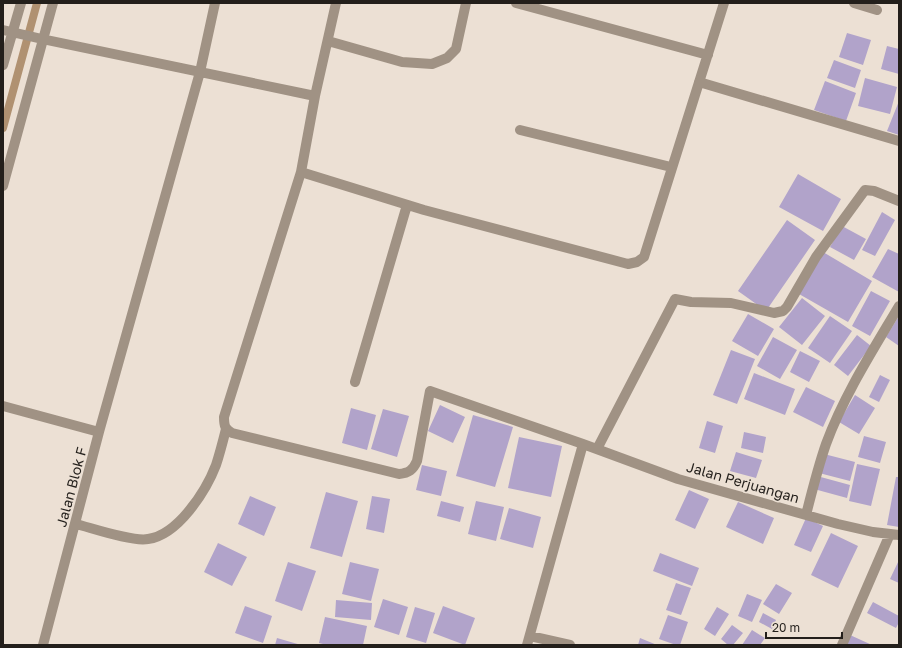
<svg xmlns="http://www.w3.org/2000/svg" width="902" height="648" viewBox="0 0 902 648" font-family="'Golos Text',sans-serif">
  <style>
    .lines { fill: none; stroke-linecap: round; stroke-linejoin: round }
    .stream { stroke: #b09171; stroke-width: 8 }
    .building { fill: #b1a3ca }
    .minor { stroke: #a09284; stroke-width: 10 }
    .labels { text-anchor: middle; dominant-baseline: central; stroke-width: 3.5; stroke-linejoin: round; paint-order: stroke }
    .street-label { font-size: 14px; fill: #231f1b; stroke: #ece0d4 }
  </style>
  <rect width="100%" height="100%" fill="#ece0d4"/>
  <g class="lines">
    <path class="stream" d="M3 128 37 3"/>
  </g>
  <path class="building" d="M847 33 871 40 863 65 839 57Z
    M887 46 899 49V74L881 69Z
    M834 60 861 70 855 88 827 78Z
    M865 78 897 87 890 114 858 106Z
    M825 81 856 93 846 121 814 110Z
    M899 101V135L887 131Z
    M798 174 841 199 823 231 779 207Z
    M882 212 895 220 875 256 862 250Z
    M787 220 815 240 766 311 738 291Z
    M842 226 866 239 854 260 830 247Z
    M888 249 899 254V292L872 277Z
    M823 252 872 281 848 322 799 294Z
    M871 291 890 301 870 336 852 326Z
    M802 298 825 316 802 345 779 327Z
    M748 314 774 329 758 356 732 341Z
    M830 316 852 331 830 363 808 348Z
    M899 316V346L886 337Z
    M857 335 871 346 848 376 834 365Z
    M773 337 797 350 780 379 757 366Z
    M731 350 755 359 737 404 713 395Z
    M800 351 820 361 809 382 790 372Z
    M754 373 795 389 785 415 744 399Z
    M880 375 890 380 879 402 869 397Z
    M806 387 835 401 823 427 793 412Z
    M855 395 875 408 859 434 839 422Z
    M440 405 465 417 453 443 428 431Z
    M351 408 376 415 367 450 342 443Z
    M383 409 409 416 397 457 371 449Z
    M473 415 513 427 495 487 456 476Z
    M707 421 723 426 715 453 699 448Z
    M744 432 766 437 763 453 741 448Z
    M864 436 886 442 880 463 858 457Z
    M519 437 562 446 551 497 508 488Z
    M736 452 762 460 756 478 730 471Z
    M824 454 855 462 850 481 819 473Z
    M857 464 880 469 871 506 849 501Z
    M422 465 447 471 441 496 416 490Z
    M817 476 850 485 847 498 814 489Z
    M896 477H899V527L887 525Z
    M689 490 709 499 695 529 675 520Z
    M326 492 358 501 342 557 310 548Z
    M250 496 276 507 264 536 238 524Z
    M372 496 390 499 384 533 366 529Z
    M441 501 464 507 460 522 437 516Z
    M476 501 504 507 496 541 468 534Z
    M738 502 774 518 763 544 726 527Z
    M509 508 541 517 533 548 500 539Z
    M806 518 823 526 811 552 794 545Z
    M831 533 858 546 838 588 811 575Z
    M218 543 247 557 232 586 204 572Z
    M660 553 699 568 692 586 653 571Z
    M899 560V583L890 579Z
    M288 562 316 571 302 611 275 601Z
    M350 562 379 569 371 601 342 594Z
    M676 583 691 588 681 615 666 610Z
    M776 584 792 593 779 614 763 604Z
    M747 594 762 600 752 622 738 616Z
    M383 599 408 607 399 635 374 627Z
    M336 600 372 603 371 620 335 617Z
    M873 602 899 616V622L896 628 867 613Z
    M245 606 272 616 263 643 235 633Z
    M443 606 475 618 465 645 433 633Z
    M415 607 435 613 426 643 406 637Z
    M717 607 729 614 715 636 704 629Z
    M763 613 776 620 772 629 759 622Z
    M668 615 688 622 680 645H676L659 639Z
    M325 617 367 626 363 645H327L319 643Z
    M732 625 743 633 733 645H728L721 639Z
    M752 630 765 638 760 645H742Z
    M850 635 872 645H845Z
    M277 638 301 645H275Z
    M640 638 657 645H638Z"/>
  <g class="lines">
    <path class="minor" d="M336 3 315 96 301 172 224 417C224 426 225 429 232 433L399 474C409 473 413 470 417 461L430 391 583 444 678 479 838 524 873 532 899 535
      M516 3 708 55
      M854 3 877 10
      M3 30 42 39 315 96
      M328 41 402 62 432 64 447 58 456 49 466 3
      M3 65 21 3
      M699 82 899 141
      M520 130 671 167
      M301 172 424 210 628 264 637 262 644 257 724 3
      M3 186 53 3
      M355 382 407 205
      M3 406 99 432 43 645
      M99 432 200 72 215 3
      M597 449 675 299 691 302 731 303 774 313 783 311 787 307 816 257 865 190 874 191 899 201
      M806 515C812 491 818 467 826 444 844 395 873 350 899 306
      M76 524C92 528 132 542 148 539 178 535 206 491 216 465 220 453 223 441 226 429
      M530 636 570 645
      M527 645 583 444
      M842 645 890 534"/>
  </g>
  <g class="labels">
    <g class="street-label">
      <text transform="translate(743 482) rotate(16)">Jalan Perjuangan</text>
      <text transform="translate(71 487) rotate(-75)">Jalan Blok F</text>
    </g>
  </g>
  <rect width="902" height="648" fill="none" stroke="#231f1b" stroke-width="8"/>
  <path d="M766 632v6h76v-6" fill="none" stroke="#231f1b" stroke-width="2"/>
  <text x="772" y="632" font-size="12" fill="#231f1b" stroke="#ece0d4" stroke-width="3" paint-order="stroke">20 m</text>
</svg>
